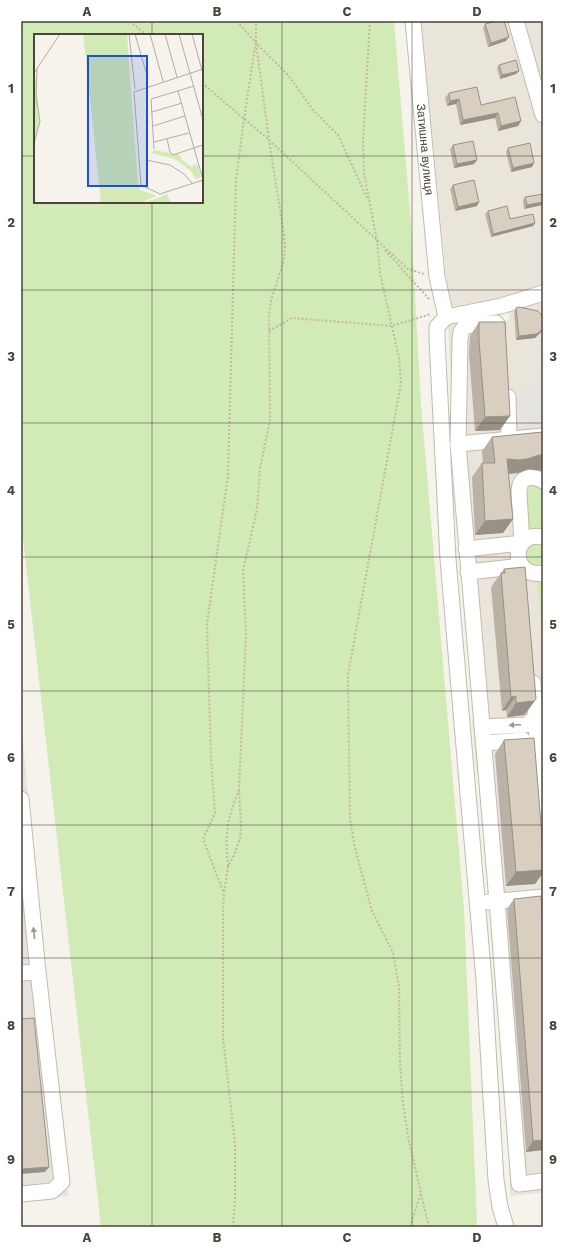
<svg xmlns="http://www.w3.org/2000/svg" width="564" height="1248" viewBox="0 0 564 1248" font-family="'Work Sans',sans-serif">
  <style>
    .residential { fill: #eae5da }
    .industrial { fill: #e6e2dd }
    .green { fill: #d2eab5; fill-rule: evenodd }
    .parking { fill: #e5e3e0 }
    .lines { fill: none; stroke-linecap: round; stroke-linejoin: round }
    .minor-casing { stroke: #c2bbae; stroke-width: 17 }
    .path { stroke: #c4b79f; stroke-width: 2; stroke-dasharray: 2 2; stroke-linecap: butt }
    .minor { stroke: #fff; stroke-width: 15 }
    .wall { fill: #bab2a6 }
    .shaded-wall { fill: #979187 }
    .building { fill: #d8cfc1; stroke: #979187 }
    .oneway { fill: #9c9892 }
    .grid { fill: none; stroke: #4b4439; stroke-width: 1; stroke-opacity: 0.55 }
    .labels { text-anchor: middle; dominant-baseline: central; stroke-width: 3; stroke-linejoin: round; paint-order: stroke }
    .street-label { font-size: 12px; fill: #4b4439; stroke: #fff }
    .inset-road { fill: none; stroke: #b2ada4; stroke-width: 1 }
    .view { fill: #1d4ed8; fill-opacity: 0.15; stroke: #1d4ed8; stroke-width: 2 }
    .inset-edge { fill: none; stroke: #4b4439; stroke-width: 2 }
    .neatline { fill: none; stroke: #4b4439; stroke-width: 1.5 }
    .grid-label { font-size: 13px; text-anchor: middle; font-weight: bold; fill: #4b4439 }
  </style>
  <rect width="100%" height="100%" fill="#f6f3ec"/>
  <path class="residential" d="M421 21H543V1193L510 1196 508 1119 480 773 476 770 472 720 475 716 457 472 453 470 447 417 452 415 448 325 509 320 507 297 449 307Z"/>
  <path class="industrial" d="M21 723 68 1196 21 1201Z"/>
  <path class="green" d="M21 21H394L411 223 421 404 464 910 477 1224 478 1227H101L21 521ZM35 35H202V202H35Z
    M532 485 539 486 543 490V527L535 530 528 529 525 487Z
    M543 541V569L527 565 525 547Z
    M537 582H543V645Z"/>
  <path class="parking" d="M543 388V429L522 431 518 391Z"/>
  <g class="lines">
    <defs>
      <g id="minor">
        <path id="s1" d="M413 21 437 277 446 317"/>
        <path d="M516 21 543 115"/>
        <path d="M497 324 496 323 465 326 461 332 460 340 458 444 497 901 519 1184 543 1181"/>
        <path d="M508 397 509 438"/>
        <path d="M458 444 543 436"/>
        <path d="M543 537C510 530 510 579 543 573"/>
        <path d="M466 549 522 543 519 494C519 490 519 485 522 481 527 476 538 477 543 481"/>
        <path d="M468 572 522 566"/>
        <path d="M533 683 543 818"/>
        <path d="M482 727 526 725 542 713"/>
        <path d="M484 743 523 740"/>
        <path d="M21 799 38 972 62 1182 52 1191 21 1194"/>
        <path d="M488 902 543 897"/>
        <path d="M21 973 38 972"/>
        <path d="M506 1227 500 1207 496 1180 484 981 448 559 437 339V327L446 317 501 306 543 293"/>
      </g>
    </defs>
    <use href="#minor" class="minor-casing"/>
    <path class="path" d="M130 21 146 35
      M237 21 256 43 289 76 313 110 338 135 368 200
      M370 21 363 139 364 173 377 241 380 273 399 358 401 383 348 675 350 819 355 848 372 911 393 953 399 987 400 1063 403 1104 409 1141 421 1193 410 1227
      M202 83 269 140 408 269 424 274
      M385 250 429 299
      M269 331 292 318 392 326 431 314
      M228 866C227 855 226 844 227 834 228 819 233 804 239 790
      M223 891 203 839 215 813 211 759 207 624 228 475 236 180 244 119 255 47
      M421 1194 429 1227
      M233 1227 235 1200V1144L223 1038V912L224 893 228 867 235 853 240 838 241 826 239 789 246 634 243 571 257 509 260 468 270 420 269 315 271 300 284 260 285 247 284 235 269 140 256 43V21"/>
    <use href="#minor" class="minor"/>
  </g>
  <path class="wall" d="M485 24 506 41 488 47 483 28Z
    M499 65 516 74 500 79 497 68Z
    M449 93 481 105 521 121 518 126 498 131 495 118 460 125 456 104 447 106 445 98Z
    M453 145 477 160 474 164 454 168 450 149Z
    M508 148 532 167 511 172 506 152Z
    M453 185 477 206 455 211 450 189Z
    M543 194 524 209 523 201 525 197Z
    M488 211 510 219 535 223 533 226 491 237 485 214Z
    M516 308 543 317V330L535 338 516 340 514 312Z
    M479 322 500 430 475 431 469 354 470 336Z
    M543 432V471L529 469 518 473 508 474 513 519 503 533 475 535 472 477 482 463H483L482 451 492 437Z
    M504 569 536 699 526 713 524 715 507 717 506 710 502 711 491 587Z
    M504 740 543 849V873L535 884 506 886 495 754Z
    M514 899 543 1150 526 1152 507 909Z"/>
  <path class="shaded-wall" d="M509 37 506 41 488 47 491 43Z
    M519 71 516 74 500 79 502 75Z
    M459 99 456 104 447 106 450 101Z
    M498 113 495 118 460 125 463 120Z
    M521 121 518 126 498 131 501 126Z
    M477 160 474 164 454 168 457 164Z
    M534 163 532 167 511 172 513 168Z
    M479 202 477 206 455 211 458 207Z
    M543 202V205L524 209 527 205Z
    M535 223 533 226 491 237 493 234Z
    M543 329V330L535 338 516 340 519 336Z
    M510 416 500 430 475 431 485 417Z
    M539 455H543V471L529 469 518 473 508 474 507 459Z
    M513 519 503 533 475 535 485 521Z
    M516 696 506 710 502 711 511 697Z
    M536 699 526 713 524 715 507 717 516 703Z
    M543 870V873L535 884 506 886 516 872Z
    M543 1140V1150L526 1152 533 1141Z
    M49 1167 45 1172 21 1174V1169Z"/>
  <path class="building" d="M497 21H504L509 37 491 43 485 24Z
    M516 60 519 71 502 75 499 65Z
    M477 87 481 105 515 97 521 121 501 126 498 113 463 120 459 99 450 101 449 93Z
    M473 141 477 160 457 164 453 145Z
    M530 143 534 163 513 168 508 148Z
    M474 180 479 202 458 207 453 185Z
    M543 194V202L527 205 525 197Z
    M507 206 510 219 533 214 535 223 493 234 488 211Z
    M519 307 538 311 543 317V329L537 334 519 336 516 308Z
    M479 322H505L510 416 485 417 479 340Z
    M543 432V455H539L527 459 518 460 507 459 513 519 485 521 482 463H495L492 437Z
    M525 567 536 699 534 701 516 703V696L511 697 501 573H505L504 569Z
    M534 738 543 849V870L516 872 504 740Z
    M541 896 543 920V1140L533 1141 514 899Z
    M34 1018 49 1167 21 1169V1019Z"/>
  <defs><path id="oneway-solid" d="M-6-.8H1V-3.2L6.5 0L1 3.2V.8H-6Z"/></defs>
  <g class="oneway">
    <use href="#oneway-solid" transform="translate(515 725) rotate(177)"/>
    <use href="#oneway-solid" transform="translate(34 933) rotate(-96)"/>
  </g>
  <path class="grid" d="M152 21V35M282 21V1227M412 21V1227M21 156H35M202 156H543M152 202V1227M21 290H543M21 423H543M21 557H543M21 691H543M21 825H543M21 958H543M21 1092H543"/>
  <g class="labels">
    <g class="street-label">
      <text stroke="none"><textPath href="#s1" startOffset="129">Затишна вулиця</textPath></text>
    </g>
  </g>
  <g transform="translate(34 34)">
    <rect width="169" height="169" fill="#f6f3ec"/>
    <path d="M49 0H93L104 150 106 156 123 162 105 169H67ZM1 40 6 88 0 108V41ZM120 116 146 121 147 125 158 133 160 130 164 132 167 143 162 145 157 137 141 125 117 119ZM133 160 137 169H110L124 164Z" fill="#d2eab5"/>
    <path class="inset-road" d="M95 0 101 55M101 0 114 45M116 0 129 47M131 0 143 43M145 0 169 86M158 0 169 40M169 35 100 58 107 151 126 160 169 146M0 39 26 0M144 57 169 146M118 78 148 69M119 92 151 82M133 105 136 118 139 121 169 111M120 108 155 99M0 110 6 87 2 63 3 35M120 115 117 65 160 52M112 126 136 131 150 140 158 149"/>
    <path class="view" d="M54 22H113V152H54Z"/>
    <rect width="169" height="169" class="inset-edge"/>
  </g>
  <rect width="564" height="1248" fill="none" stroke="#ffffff" stroke-width="44"/>
  <rect x="22" y="22" width="520" height="1204" class="neatline"/>
  <g class="grid-label">
    <text x="87" y="16">A</text>
    <text x="217" y="16">B</text>
    <text x="347" y="16">C</text>
    <text x="477" y="16">D</text>
    <text x="11" y="93">1</text>
    <text x="553" y="93">1</text>
    <text x="11" y="227">2</text>
    <text x="553" y="227">2</text>
    <text x="11" y="361">3</text>
    <text x="553" y="361">3</text>
    <text x="11" y="495">4</text>
    <text x="553" y="495">4</text>
    <text x="11" y="629">5</text>
    <text x="553" y="629">5</text>
    <text x="11" y="762">6</text>
    <text x="553" y="762">6</text>
    <text x="11" y="896">7</text>
    <text x="553" y="896">7</text>
    <text x="11" y="1030">8</text>
    <text x="553" y="1030">8</text>
    <text x="11" y="1164">9</text>
    <text x="553" y="1164">9</text>
    <text x="87" y="1242">A</text>
    <text x="217" y="1242">B</text>
    <text x="347" y="1242">C</text>
    <text x="477" y="1242">D</text>
  </g>
</svg>
